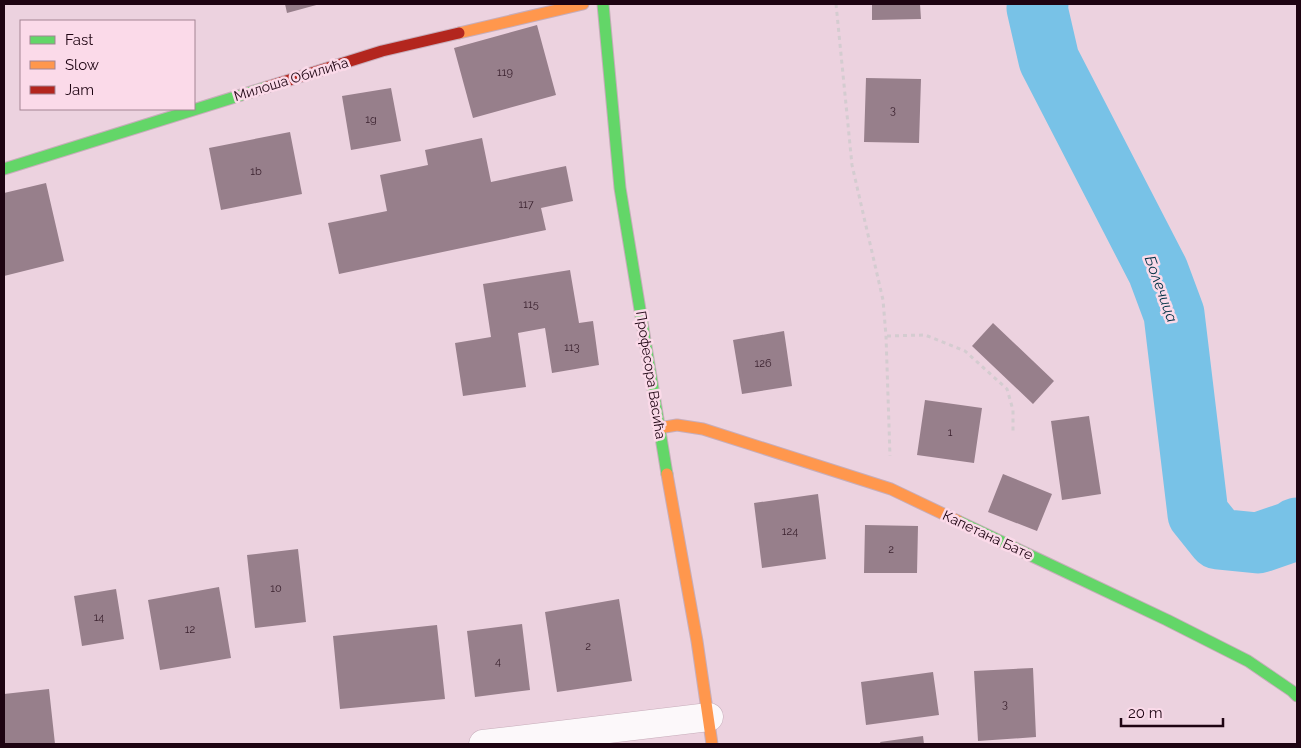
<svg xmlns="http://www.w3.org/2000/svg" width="1301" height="748" viewBox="0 0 1301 748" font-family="Raleway,sans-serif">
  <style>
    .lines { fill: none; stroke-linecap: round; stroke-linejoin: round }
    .river { stroke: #78c2e7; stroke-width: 61 }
    .building { fill: #977f8b }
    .street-casing { stroke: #c7adba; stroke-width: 29 }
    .fast-casing { stroke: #c7adba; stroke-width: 13 }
    .slow-casing { stroke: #c7adba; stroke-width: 13 }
    .jam-casing { stroke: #c7adba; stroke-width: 13 }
    .path { stroke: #d4ccd0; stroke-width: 3; stroke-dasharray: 4 4; stroke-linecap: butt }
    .street { stroke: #fcf8fa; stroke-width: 28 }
    .fast { stroke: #63d668; stroke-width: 11 }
    .slow { stroke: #ff974d; stroke-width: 11 }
    .jam { stroke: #b3261e; stroke-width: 11 }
    .labels { text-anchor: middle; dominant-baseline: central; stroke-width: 5; stroke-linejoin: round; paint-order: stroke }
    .number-label { font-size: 11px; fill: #3c2330 }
    .street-label { font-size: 14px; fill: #1e0412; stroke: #fbdae9 }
    .water-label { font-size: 15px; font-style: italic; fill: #003245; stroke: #fbdae9 }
  </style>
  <rect width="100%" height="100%" fill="#ecd2df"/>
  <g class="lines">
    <path class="river" d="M1038 4 1037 8 1049 60 1158 271 1174 314 1198 514 1218 539 1258 543 1293 531 1297 528"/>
  </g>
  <path class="building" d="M285 4H320L287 13Z
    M872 4H920L921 19 872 20Z
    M537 25 556 95 473 118 454 48Z
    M866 78 921 79 919 143 864 142Z
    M391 88 401 141 351 150 342 96Z
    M290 132 302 194 221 210 209 148Z
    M482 138 491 182 566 166 573 201 541 208 546 230 339 274 328 223 387 211 380 175 428 165 425 150Z
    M46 183 64 261 4 276V193Z
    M570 270 579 323 593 321 599 365 552 373 545 328 518 333 526 387 463 396 455 343 491 337 483 284Z
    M993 323 1054 381 1033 404 972 346Z
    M784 331 792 386 742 394 733 340Z
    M925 400 982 408 974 463 917 455Z
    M1089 416 1101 494 1062 500 1051 421Z
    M1003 474 1052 494 1037 531 988 512Z
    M818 494 826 559 762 568 754 503Z
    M865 525 918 526 917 573H864Z
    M298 549 306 622 255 628 247 555Z
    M219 587 231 658 160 670 148 600Z
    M116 589 124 639 82 646 74 596Z
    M619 599 632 681 557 692 545 612Z
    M522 624 530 690 475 697 467 631Z
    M437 625 445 699 340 709 333 636Z
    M1033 668 1036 737 978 741 974 671Z
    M933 672 939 715 866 725 861 682Z
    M49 689 55 744H4V694Z
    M923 736 924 744H881L880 742Z"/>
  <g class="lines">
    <defs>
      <path id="street" d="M483 744 709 717"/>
      <path id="fast" d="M603 4 620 188 667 474
        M4 169 267 87
        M958 521 1167 620 1248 661 1292 691 1297 696"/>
      <path id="slow" d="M459 33 583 4
        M659 428 677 425 703 429 891 489 958 521
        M667 474 697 641 712 744"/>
      <path id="jam" d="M267 87 382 51 459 33"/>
    </defs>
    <use href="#street" class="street-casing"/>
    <use href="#fast" class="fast-casing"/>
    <use href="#slow" class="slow-casing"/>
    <use href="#jam" class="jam-casing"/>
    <path class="path" d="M836 4 852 165 883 300 886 336 890 456
      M887 336 925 335 965 351 1007 389 1013 410V434"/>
    <use href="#street" class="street"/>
    <use href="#fast" class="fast"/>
    <use href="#slow" class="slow"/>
    <use href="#jam" class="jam"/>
  </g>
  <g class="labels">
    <g class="number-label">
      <text x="505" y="72">119</text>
      <text x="893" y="110">3</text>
      <text x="371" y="119">1g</text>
      <text x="256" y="171">1b</text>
      <text x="526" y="204">117</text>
      <text x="531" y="304">115</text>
      <text x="572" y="347">113</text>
      <text x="763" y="363">126</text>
      <text x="950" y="432">1</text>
      <text x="790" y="531">124</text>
      <text x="891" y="549">2</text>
      <text x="276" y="588">10</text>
      <text x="99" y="617">14</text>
      <text x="190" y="629">12</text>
      <text x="588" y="646">2</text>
      <text x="498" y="661">4</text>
      <text x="1005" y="704">3</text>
    </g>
    <g class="street-label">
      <text transform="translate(291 79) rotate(-17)">Милоша Обилића</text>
      <text transform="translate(651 375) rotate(81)">Професора Васића</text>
      <text transform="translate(988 535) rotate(25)">Капетана Бате</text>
    </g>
    <g class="water-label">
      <text transform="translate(1161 289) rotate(70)">Болечица</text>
    </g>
  </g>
  <rect width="1301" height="748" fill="none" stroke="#1e0412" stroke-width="10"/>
  <rect x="20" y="20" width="175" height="90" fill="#fbdae9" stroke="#a38493"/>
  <rect x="30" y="36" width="25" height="8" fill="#63d668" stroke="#a38493"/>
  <text x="65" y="45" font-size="15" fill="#1e0412">Fast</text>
  <rect x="30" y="61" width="25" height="8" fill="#ff974d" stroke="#a38493"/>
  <text x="65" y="70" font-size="15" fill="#1e0412">Slow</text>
  <rect x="30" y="86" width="25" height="8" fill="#b3261e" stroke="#a38493"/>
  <text x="65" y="95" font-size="15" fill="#1e0412">Jam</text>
  <path d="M1121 718v8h102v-8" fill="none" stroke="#1e0412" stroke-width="2.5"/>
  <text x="1128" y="718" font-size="15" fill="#1e0412" stroke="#fbdae9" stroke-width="4" paint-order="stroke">20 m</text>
</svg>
